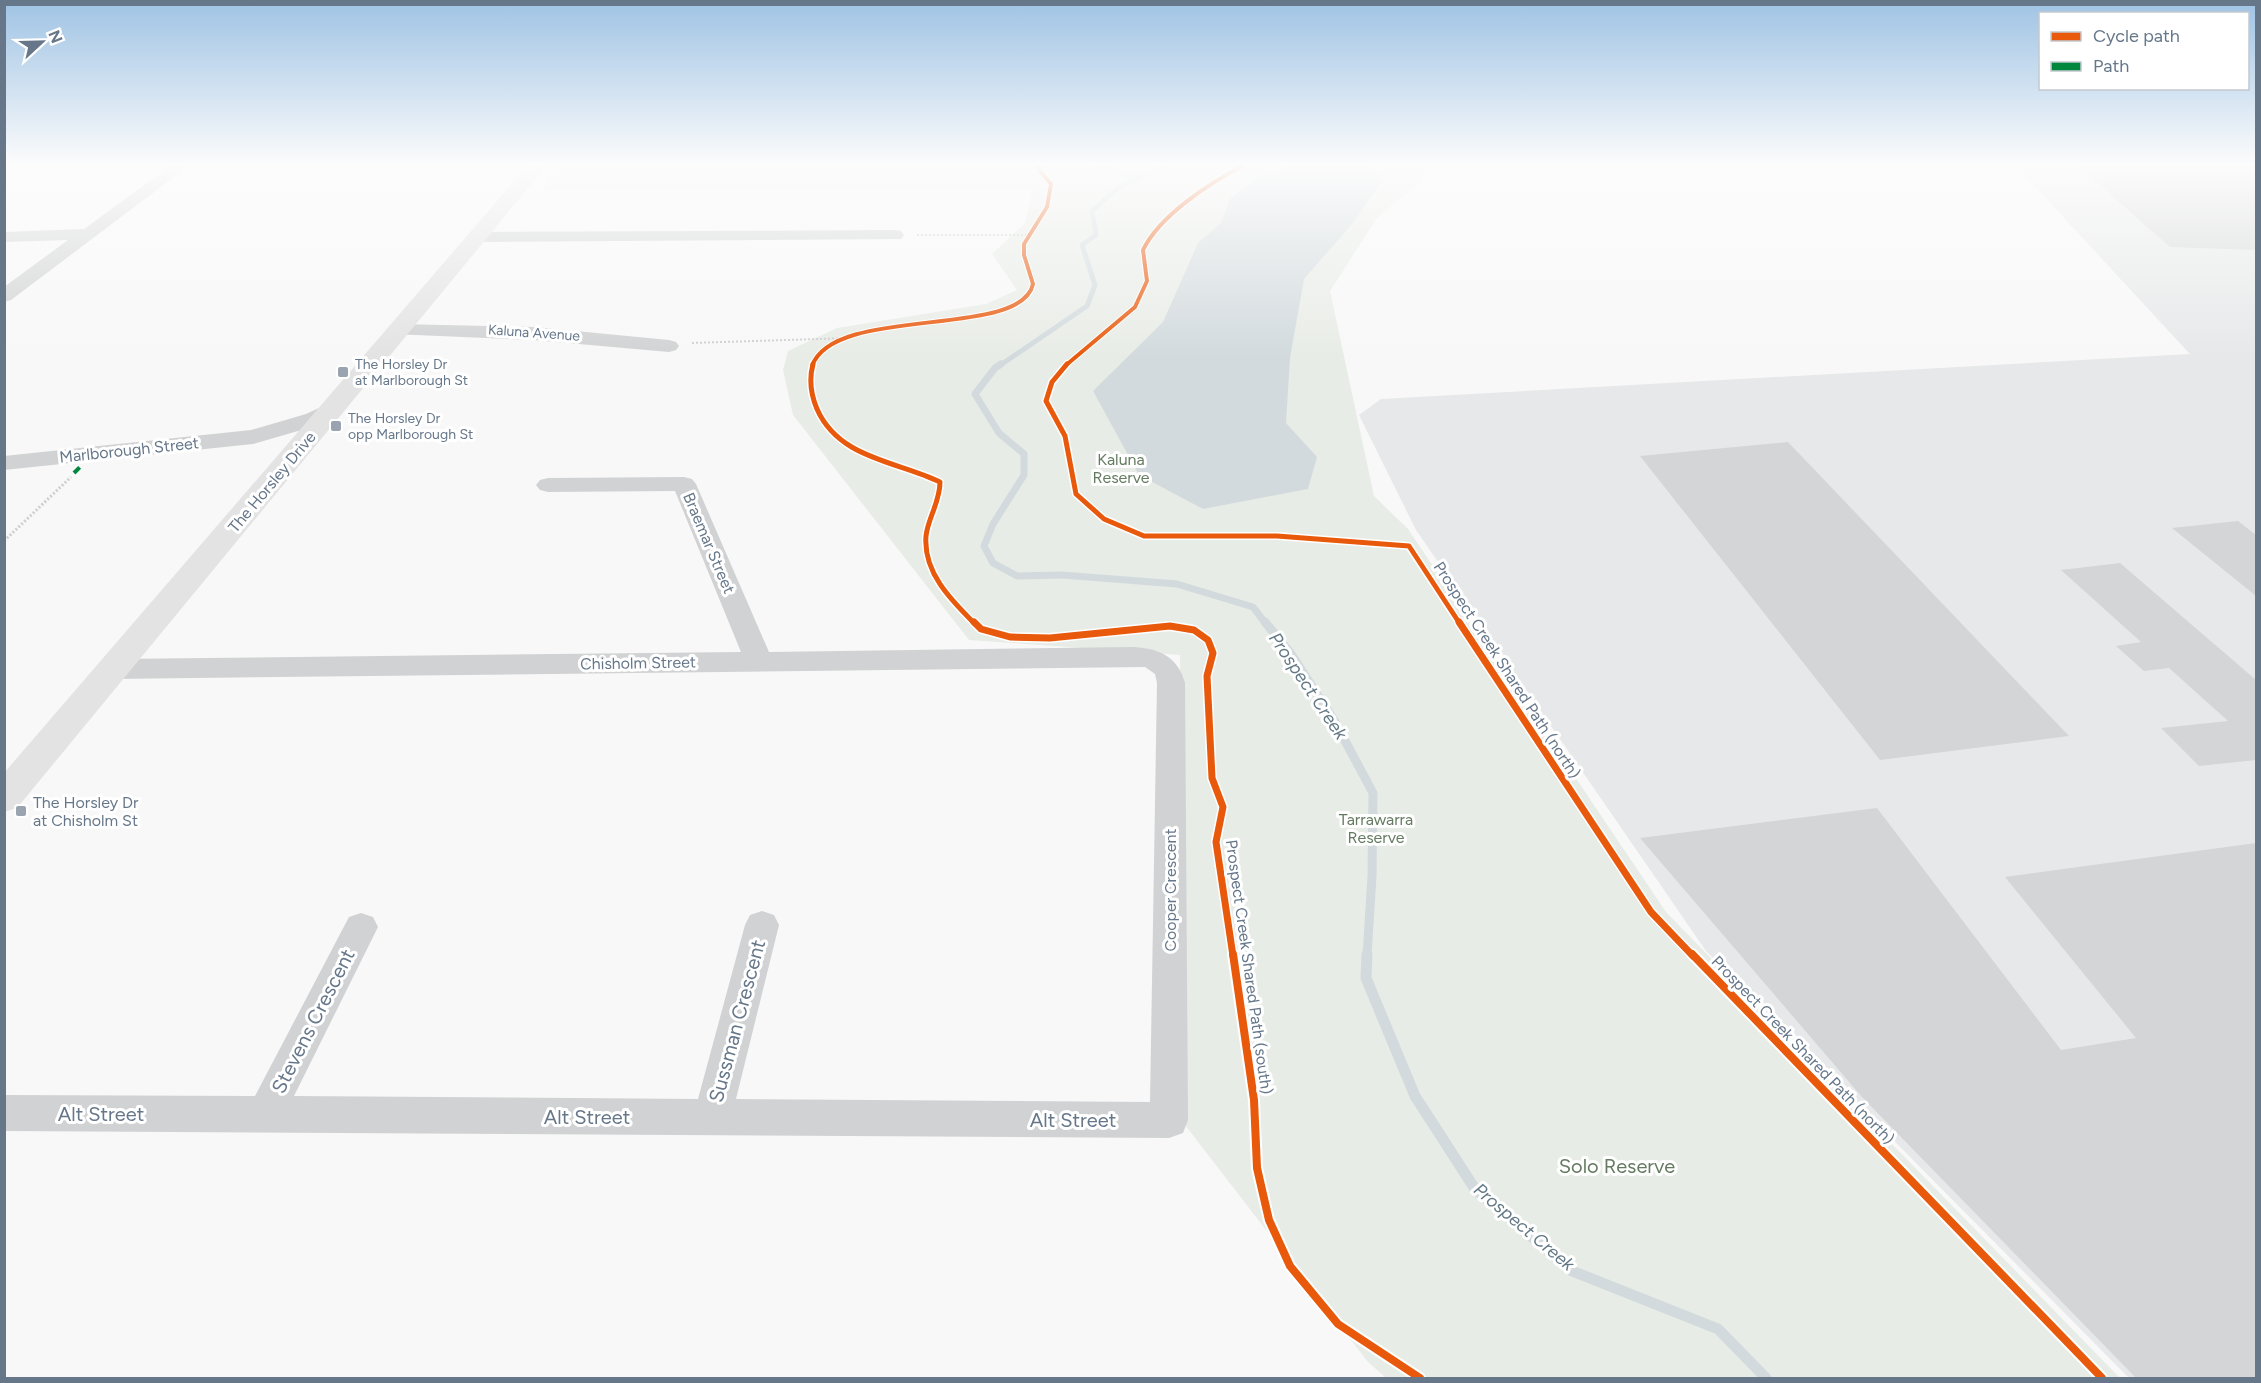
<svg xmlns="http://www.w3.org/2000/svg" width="2261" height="1383" viewBox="0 0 2261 1383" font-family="Figtree,sans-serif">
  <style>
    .built { fill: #e7e8e9 }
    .green { fill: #e8ece6 }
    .water { fill: #d2dadd }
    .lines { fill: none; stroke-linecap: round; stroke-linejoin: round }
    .stream-far3 { stroke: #d2dadd; stroke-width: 5 }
    .stream-far2 { stroke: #d2dadd; stroke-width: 7 }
    .stream-far1 { stroke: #d2dadd; stroke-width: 9 }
    .stream { stroke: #d2dadd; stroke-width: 11 }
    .building { fill: #d4d5d6 }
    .path-far1 { stroke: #cecfd1; stroke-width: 2; stroke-dasharray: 2 2; stroke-linecap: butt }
    .path { stroke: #cecfd1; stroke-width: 3; stroke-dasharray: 2 2; stroke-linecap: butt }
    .minor { fill: #d1d2d3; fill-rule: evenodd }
    .primary { fill: #e3e3e4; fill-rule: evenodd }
    .quiet { stroke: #00873e; stroke-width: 4; stroke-dasharray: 8 4; stroke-linecap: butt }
    .cycleway-far3-casing { stroke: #fff; stroke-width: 6 }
    .cycleway-far2-casing { stroke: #fff; stroke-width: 8 }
    .cycleway-far1-casing { stroke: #fff; stroke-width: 10 }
    .cycleway-casing { stroke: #fff; stroke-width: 12 }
    .cycleway-far3 { stroke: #e8590c; stroke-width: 4 }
    .cycleway-far2 { stroke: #e8590c; stroke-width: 5 }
    .cycleway-far1 { stroke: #e8590c; stroke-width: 7 }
    .cycleway { stroke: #e8590c; stroke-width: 8 }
    .poi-dot { fill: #99a4b0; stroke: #fff; stroke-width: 2 }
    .labels { text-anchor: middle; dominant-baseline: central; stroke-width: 6; stroke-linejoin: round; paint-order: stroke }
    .far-street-label { font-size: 14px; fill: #66778a; stroke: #fff }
    .far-poi-label { font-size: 14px; fill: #66778a; stroke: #fff; text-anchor: start }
    .street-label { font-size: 16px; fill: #66778a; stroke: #fff }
    .park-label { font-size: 16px; fill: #657b61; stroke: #fff }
    .poi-label { font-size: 16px; fill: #66778a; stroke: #fff; text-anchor: start }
    .water-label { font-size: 18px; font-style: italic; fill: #627985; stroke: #fff }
    .near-street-label { font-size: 20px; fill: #66778a; stroke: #fff }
    .near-park-label { font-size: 20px; fill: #657b61; stroke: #fff }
  </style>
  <rect width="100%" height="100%" fill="#f8f8f8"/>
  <path class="built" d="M2015 165H2256V1378H2129L1706 951 1416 530 1359 415 1381 399 2190 354Z"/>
  <path class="green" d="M562 165H1445L1430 173 1377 218 1330 291 1374 496 1408 529 1666 912 2120 1378H1386L1368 1362 1185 1125 1180 655 969 640 793 415 783 370 788 351 837 328 986 304 1017 290 992 254 1025 223 1033 189 542 190Z"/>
  <path class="water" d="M1291 165H1367L1383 180 1353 223 1304 279 1290 358 1286 423 1317 457 1308 489 1203 509 1139 475 1093 391 1163 322 1198 243 1221 223 1230 199 1256 179Z"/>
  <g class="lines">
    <path class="stream-far3" d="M1092 165 1137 177
      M999 366 1087 306 1095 285 1082 245 1096 235 1092 211 1118 188 1167 165"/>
    <path class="stream-far2" d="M1001 364 995 368 975 394 999 433 1024 454V475L993 524 984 546 993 563 1017 576 1062 575 1177 584 1253 607 1266 624"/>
    <path class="stream-far1" d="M1265 622 1291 654 1335 722 1373 793 1372 876 1367 956"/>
    <path class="stream" d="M1367 954 1366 978 1415 1096 1475 1189 1572 1271 1718 1329 1766 1378"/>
  </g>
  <path class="building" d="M2077 165H2256V250L2170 247Z
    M1788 442 2069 736 1880 760 1640 456Z
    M2238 521 2256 535V596L2172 528Z
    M2120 563 2256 680V760L2199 766 2161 728 2228 721 2169 668 2144 671 2116 646 2141 642 2061 570Z
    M1877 808 2061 1050 2136 1038 2005 877 2256 843V1378H2136L1862 1097 1640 838Z"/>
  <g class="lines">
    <path class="path-far1" d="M917 235H1027
      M692 343 850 338"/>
    <path class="path" d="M4 541 71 477"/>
    <path class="minor" d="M172 165H190L11 300 4 302V287L68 240 4 242V232L84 229Z
      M895 230 901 231 904 235 901 239 476 242 470 241 467 237 470 233 476 232Z
      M399 324 534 327 669 340 676 342 679 346 676 350 669 352 534 340 392 334 389 330 392 326Z
      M334 401 342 403 345 408 342 413 322 424 253 444 4 470V456L251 430 306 414Z
      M684 477 692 479 696 484 769 652 1132 647C1158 648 1178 656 1185 683L1188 1120 1183 1133 1169 1138 4 1131V1095L255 1096 349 917 361 913 373 917 378 927 294 1096 698 1099 745 925 750 915 762 911 774 915 779 925 736 1099 1150 1102 1157 683 1155 674 1145 667 114 679 104 676 100 669 104 662 114 659 741 652 675 491 548 492 540 490 536 485 540 480 548 478Z"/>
    <path class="primary" d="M528 165H547L17 808 4 812V773Z"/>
    <path class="quiet" d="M74 473 81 466"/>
    <defs>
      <path id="cycleway-far3" d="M812 366C834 304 1021 340 1033 284L1024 255V244L1047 207 1051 184 1039 170V165
        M1065 366 1135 307 1147 281 1143 250C1160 215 1210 183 1244 165"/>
      <path id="cycleway-far2" d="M813 364C809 379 811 395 817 409 839 459 897 461 940 482 940 502 928 518 926 536 923 573 952 601 975 624
        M1067 364 1052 382 1046 401 1065 436 1076 494 1104 519 1144 536H1277L1409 546 1460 624"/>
      <path id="cycleway-far1" d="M974 622 981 629 1010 637 1050 638 1170 626 1194 630 1208 640 1213 653 1207 676 1212 778 1223 807 1216 842 1233 956
        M1459 622 1651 912 1693 956"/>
      <path id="cycleway" d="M1233 954 1254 1100 1257 1168 1269 1220 1290 1266 1338 1324 1420 1378
        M1692 954 2102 1378"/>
    </defs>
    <use href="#cycleway-far3" class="cycleway-far3-casing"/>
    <use href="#cycleway-far2" class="cycleway-far2-casing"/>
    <use href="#cycleway-far1" class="cycleway-far1-casing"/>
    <use href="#cycleway" class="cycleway-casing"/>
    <use href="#cycleway-far3" class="cycleway-far3"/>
    <use href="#cycleway-far2" class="cycleway-far2"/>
    <use href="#cycleway-far1" class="cycleway-far1"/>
    <use href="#cycleway" class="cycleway"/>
  </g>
  <linearGradient id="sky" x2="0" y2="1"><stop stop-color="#9fc3e4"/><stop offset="0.46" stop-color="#fcfcfc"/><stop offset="1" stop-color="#fcfcfc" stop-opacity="0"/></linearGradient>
  <rect width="2261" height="358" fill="url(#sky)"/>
  <g class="poi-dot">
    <rect x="337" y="366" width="12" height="12" rx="3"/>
    <rect x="330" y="420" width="12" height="12" rx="3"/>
    <rect x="15" y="805" width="12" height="12" rx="3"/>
  </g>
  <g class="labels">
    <g class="far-street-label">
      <text transform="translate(534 333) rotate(4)">Kaluna Avenue</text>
    </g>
    <g class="far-poi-label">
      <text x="355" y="364">The Horsley Dr<tspan x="355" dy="16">at Marlborough St</tspan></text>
      <text x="348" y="418">The Horsley Dr<tspan x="348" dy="16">opp Marlborough St</tspan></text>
    </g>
    <g class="street-label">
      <text transform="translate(129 450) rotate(-6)">Marlborough Street</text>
      <text transform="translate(272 482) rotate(-50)">The Horsley Drive</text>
      <text transform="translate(709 543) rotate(67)">Braemar Street</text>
      <text transform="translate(638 663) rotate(-1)">Chisholm Street</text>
      <text transform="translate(1507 670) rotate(57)">Prospect Creek Shared Path (north)</text>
      <text transform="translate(1170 890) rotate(-90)">Cooper Crescent</text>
      <text transform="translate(1249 967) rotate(82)">Prospect Creek Shared Path (south)</text>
      <text transform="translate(1803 1050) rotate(46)">Prospect Creek Shared Path (north)</text>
    </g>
    <g class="park-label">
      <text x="1121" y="459">Kaluna<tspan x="1121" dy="18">Reserve</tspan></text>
      <text x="1376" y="819">Tarrawarra<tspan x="1376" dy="18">Reserve</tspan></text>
    </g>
    <g class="poi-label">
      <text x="33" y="802">The Horsley Dr<tspan x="33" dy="18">at Chisholm St</tspan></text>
    </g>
    <g class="water-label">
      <text transform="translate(1308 686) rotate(56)">Prospect Creek</text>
      <text transform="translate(1524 1227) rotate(40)">Prospect Creek</text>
    </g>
    <g class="near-street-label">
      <text transform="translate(313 1021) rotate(-63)">Stevens Crescent</text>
      <text transform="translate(737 1021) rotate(-75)">Sussman Crescent</text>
      <text x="101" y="1114">Alt Street</text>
      <text x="587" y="1117">Alt Street</text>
      <text x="1073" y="1120">Alt Street</text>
    </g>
    <g class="near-park-label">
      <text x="1617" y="1166">Solo Reserve</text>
    </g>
  </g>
  <rect width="2261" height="1383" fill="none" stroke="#66778a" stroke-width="12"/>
  <rect x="2039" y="12" width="210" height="78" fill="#ffffff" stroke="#c2c9d0" stroke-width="1.5"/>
  <rect x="2051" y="32" width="30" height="9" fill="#e8590c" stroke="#c2c9d0" stroke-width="1.5"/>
  <text x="2093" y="42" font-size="18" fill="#66778a">Cycle path</text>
  <rect x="2051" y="62" width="30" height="9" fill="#00873e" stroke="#c2c9d0" stroke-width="1.5"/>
  <text x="2093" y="72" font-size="18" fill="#66778a">Path</text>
  <g transform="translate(42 42) rotate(68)" stroke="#ffffff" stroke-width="4.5" paint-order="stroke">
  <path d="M0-4.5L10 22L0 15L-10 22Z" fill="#66778a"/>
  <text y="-9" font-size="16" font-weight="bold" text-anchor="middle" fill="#66778a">N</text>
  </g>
</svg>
